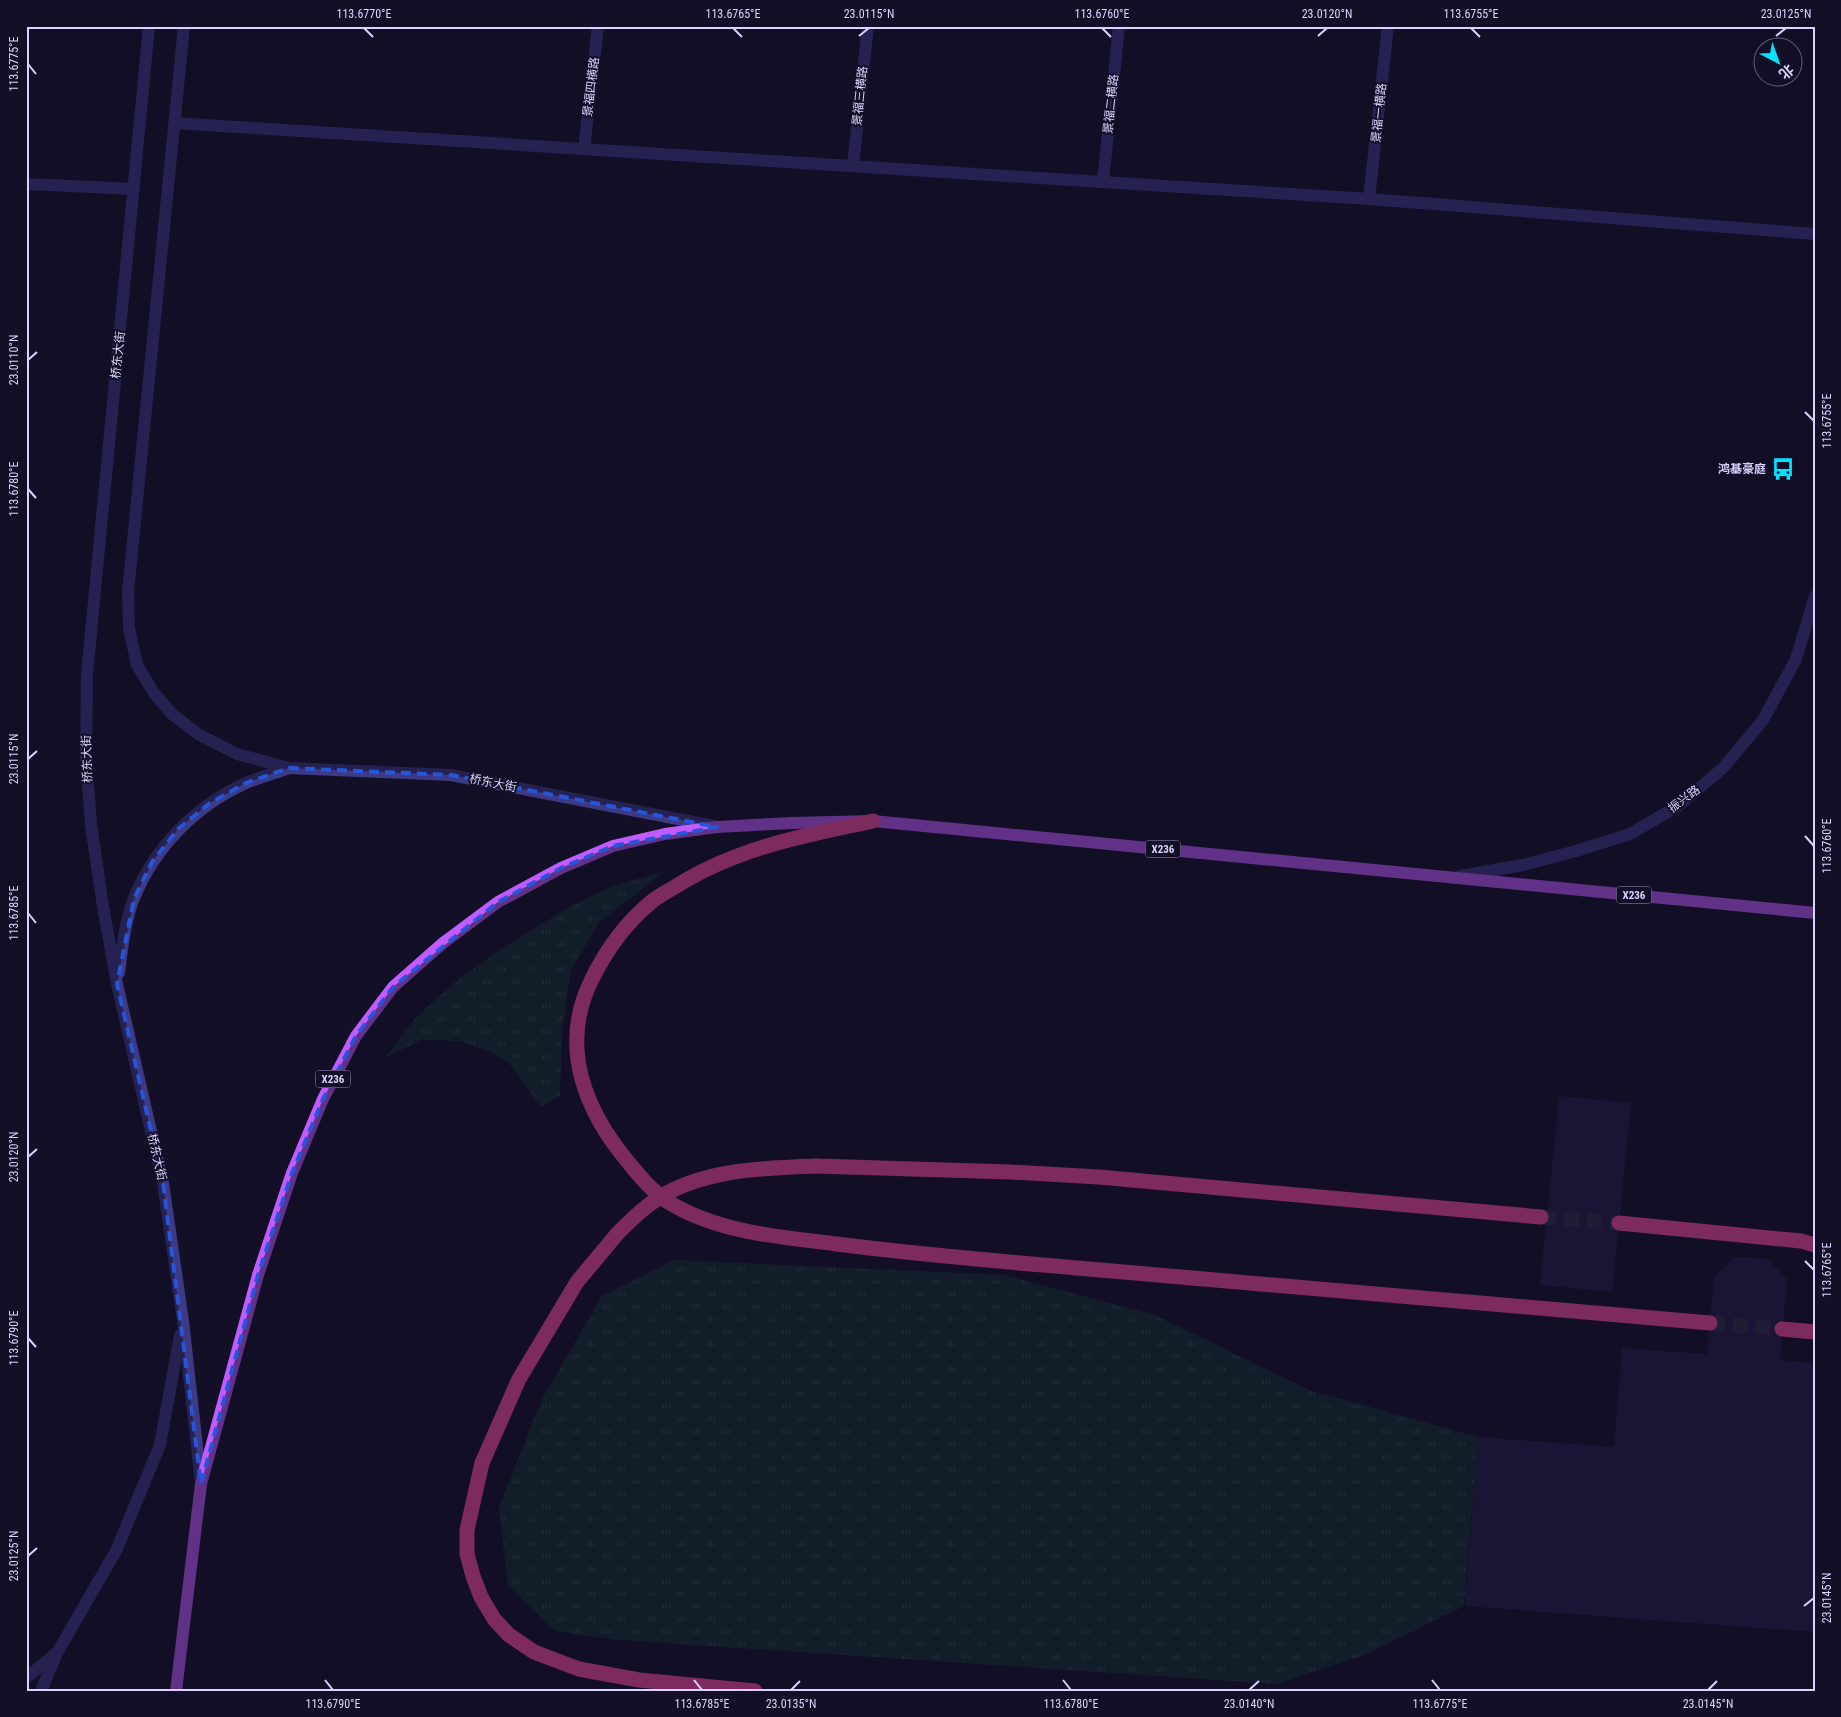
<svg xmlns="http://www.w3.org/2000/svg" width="1841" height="1717" viewBox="0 0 1841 1717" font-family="'Roboto Condensed','Noto Sans SC',sans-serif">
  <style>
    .grass { fill: url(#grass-tufts) }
    .building { fill: #241b47 }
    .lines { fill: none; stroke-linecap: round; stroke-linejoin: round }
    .highway-tunnel { stroke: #312d47; stroke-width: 15; stroke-dasharray: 15 8; stroke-linecap: butt }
    .minor { stroke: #3d3a85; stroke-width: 12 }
    .major { stroke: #c25bff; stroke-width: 12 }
    .highway { stroke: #ff4fa3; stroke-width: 15 }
    .highway-bridge { stroke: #ff4fa3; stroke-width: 15 }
    .marked { fill: none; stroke: #2655da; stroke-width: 4; stroke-dasharray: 10 6; stroke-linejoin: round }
    .ticks { fill: none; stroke: #d9d4ff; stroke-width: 2 }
    .labels { text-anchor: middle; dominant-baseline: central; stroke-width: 4; stroke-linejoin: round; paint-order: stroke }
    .shield { fill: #130f26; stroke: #9e99be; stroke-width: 1 }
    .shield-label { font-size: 11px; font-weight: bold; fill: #d9d4ff }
    .street-label { font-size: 12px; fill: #d9d4ff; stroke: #130f26 }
    .poi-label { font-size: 12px; font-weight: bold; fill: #d9d4ff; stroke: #130f26; text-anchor: end }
    .neatline { fill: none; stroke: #d9d4ff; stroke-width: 2 }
    .ticks-label { font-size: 12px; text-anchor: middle; fill: #d9d4ff }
  </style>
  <defs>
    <pattern id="grass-tufts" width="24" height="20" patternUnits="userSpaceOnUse" patternTransform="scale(1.25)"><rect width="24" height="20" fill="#12302f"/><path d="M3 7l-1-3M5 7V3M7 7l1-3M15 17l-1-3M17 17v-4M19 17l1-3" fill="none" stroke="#344d4e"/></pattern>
  </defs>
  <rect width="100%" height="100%" fill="#130f26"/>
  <path class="grass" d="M665 871 599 923 571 970 562 1032 560 1096 541 1107 509 1063 489 1051 460 1041 421 1040 385 1058 417 1016 458 980 502 948 575 904 611 887Z
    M674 1260 1004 1275 1155 1315 1309 1390 1478 1437 1464 1606 1362 1656 1277 1684 620 1640 555 1631 508 1585 499 1508 542 1399 602 1296Z"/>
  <path class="building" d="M1559 1096 1631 1103 1612 1292 1540 1285Z
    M1736 1257 1768 1259 1787 1279 1780 1360 1815 1363V1632L1465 1606 1478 1437 1614 1447 1622 1348 1707 1354 1714 1276Z"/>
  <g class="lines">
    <path class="highway-tunnel" d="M1541 1217 1619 1223
      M1710 1323 1782 1329"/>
    <path class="minor" d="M149 26 87 674 86 756 91 825 103 906 117 984 163 1183 183 1321 201 1483
      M184 26 128 591 129 628 137 665 154 693 172 714 198 734 237 754 289 768 451 775 714 826
      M175 123 1369 199 1815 234
      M584 149 598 26
      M853 166 868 26
      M1103 182 1119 26
      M26 184 134 189
      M1369 199 1388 26
      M1460 876 1523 865 1576 851 1630 834 1678 806 1723 768 1763 720 1796 659 1815 596
      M119 973C122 950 125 920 134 898 155 847 195 806 246 783 260 777 275 773 289 768
      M26 1678 55 1654
      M41 1691 57 1653 116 1551 160 1445 180 1335"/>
    <path class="major" d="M176 1691 201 1484 258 1275 292 1173 323 1099 356 1036 393 987 443 943 498 902 561 868 613 846 665 834 717 827 792 823 873 821 1815 913"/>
    <path class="highway" d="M873 821C805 835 737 848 678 885 669 891 658 896 650 903 625 924 605 952 591 981 559 1047 585 1111 629 1163 640 1177 655 1194 670 1203 720 1233 781 1237 837 1244 906 1253 974 1259 1043 1265 1265 1284 1487 1304 1710 1323
      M816 1166 1010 1172 1099 1177 1541 1217
      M1619 1223 1801 1241 1815 1245
      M617 1234 577 1282 519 1379 482 1463 467 1530V1554L473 1576 481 1597 494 1619 509 1635 534 1652 579 1669 639 1680 755 1691
      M1782 1329 1815 1332"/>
    <path class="highway-bridge" d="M617 1234C632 1219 648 1203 667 1193 712 1169 766 1168 816 1166"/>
  </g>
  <path d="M0 0H1841V1717H0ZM289 768 451 775 717 827 613 846 561 868 498 902 393 987 356 1036 323 1099 292 1173 258 1275 201 1484 163 1183 117 984 134 899 152 862 178 829 210 803 246 783Z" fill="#130f26" fill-opacity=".55" fill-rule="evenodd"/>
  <path class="marked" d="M289 768 451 775 717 827 613 846 561 868 498 902 393 987 356 1036 323 1099 292 1173 258 1275 201 1484 163 1183 117 984 134 899 152 862 178 829 210 803 246 783Z"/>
  <path class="ticks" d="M364 28 373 37M733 28 742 37M1102 28 1111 37M1471 28 1480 37M859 36 869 28M1318 36 1327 28M1776 36 1786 28M28 64 36 74M28 360 37 352M1805 412 1814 421M28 489 36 498M28 759 37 751M1805 836 1814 846M28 913 36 923M28 1157 37 1149M1805 1261 1814 1270M28 1338 36 1347M28 1556 37 1548M1804 1606 1814 1598M325 1680 333 1690M694 1680 702 1690M1063 1680 1071 1690M1432 1680 1440 1690M791 1690 800 1681M1249 1690 1259 1681M1708 1690 1717 1681"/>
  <defs>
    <symbol id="bus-bare" viewBox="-9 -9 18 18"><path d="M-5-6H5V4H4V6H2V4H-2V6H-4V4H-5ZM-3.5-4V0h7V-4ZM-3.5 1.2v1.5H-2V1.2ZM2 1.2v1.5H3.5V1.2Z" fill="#00e5ff" stroke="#130f26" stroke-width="2.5" paint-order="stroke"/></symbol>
  </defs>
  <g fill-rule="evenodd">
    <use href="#bus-bare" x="1767" y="453" width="32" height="32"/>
  </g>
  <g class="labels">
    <g class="shield">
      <rect x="1145.5" y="840.5" width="35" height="17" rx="4"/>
      <rect x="1616.5" y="886.5" width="35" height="17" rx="4"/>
      <rect x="315.5" y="1070.5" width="35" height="17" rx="4"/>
    </g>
    <g class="shield-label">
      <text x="1163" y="849">X236</text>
      <text x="1634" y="895">X236</text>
      <text x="333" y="1079">X236</text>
    </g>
    <g class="street-label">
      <text transform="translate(591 87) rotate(-83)">景福四横路</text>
      <text transform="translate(860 96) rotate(-84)">景福三横路</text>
      <text transform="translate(1111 104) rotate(-84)">景福二横路</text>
      <text transform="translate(1379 113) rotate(-84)">景福一横路</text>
      <text transform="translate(118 355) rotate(-84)">桥东大街</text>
      <text transform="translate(87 759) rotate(-92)">桥东大街</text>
      <text transform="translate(493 783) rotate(11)">桥东大街</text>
      <text transform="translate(1684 799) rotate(-37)">振兴路</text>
      <text transform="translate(157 1157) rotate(77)">桥东大街</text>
    </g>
    <g class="poi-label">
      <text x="1766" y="469">鸿基豪庭</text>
    </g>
  </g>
  <rect width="1841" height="1717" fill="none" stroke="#130f26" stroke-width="55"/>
  <g transform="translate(1778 62) rotate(139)"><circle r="24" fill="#130f26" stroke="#625e7d"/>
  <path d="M0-4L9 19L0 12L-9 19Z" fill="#00e5ff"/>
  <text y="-8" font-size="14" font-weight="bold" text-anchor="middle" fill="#d9d4ff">北</text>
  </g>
  <rect x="28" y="28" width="1786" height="1662" class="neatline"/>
  <g class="ticks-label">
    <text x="364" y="18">113.6770°E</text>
    <text x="733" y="18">113.6765°E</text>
    <text x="869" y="18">23.0115°N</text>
    <text x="1102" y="18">113.6760°E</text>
    <text x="1327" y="18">23.0120°N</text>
    <text x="1471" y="18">113.6755°E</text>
    <text x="1786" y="18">23.0125°N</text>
    <text transform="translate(14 64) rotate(-90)" y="4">113.6775°E</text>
    <text transform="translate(14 360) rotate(-90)" y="4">23.0110°N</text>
    <text transform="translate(1827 421) rotate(-90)" y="4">113.6755°E</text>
    <text transform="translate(14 489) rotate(-90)" y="4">113.6780°E</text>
    <text transform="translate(14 759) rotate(-90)" y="4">23.0115°N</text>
    <text transform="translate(1827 846) rotate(-90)" y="4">113.6760°E</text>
    <text transform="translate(14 913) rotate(-90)" y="4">113.6785°E</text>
    <text transform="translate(14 1157) rotate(-90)" y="4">23.0120°N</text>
    <text transform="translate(1827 1270) rotate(-90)" y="4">113.6765°E</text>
    <text transform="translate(14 1338) rotate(-90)" y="4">113.6790°E</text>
    <text transform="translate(14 1556) rotate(-90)" y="4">23.0125°N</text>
    <text transform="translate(1827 1598) rotate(-90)" y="4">23.0145°N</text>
    <text x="333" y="1708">113.6790°E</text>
    <text x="702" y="1708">113.6785°E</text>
    <text x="791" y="1708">23.0135°N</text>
    <text x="1071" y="1708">113.6780°E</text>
    <text x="1249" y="1708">23.0140°N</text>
    <text x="1440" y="1708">113.6775°E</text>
    <text x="1708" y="1708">23.0145°N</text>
  </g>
</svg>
